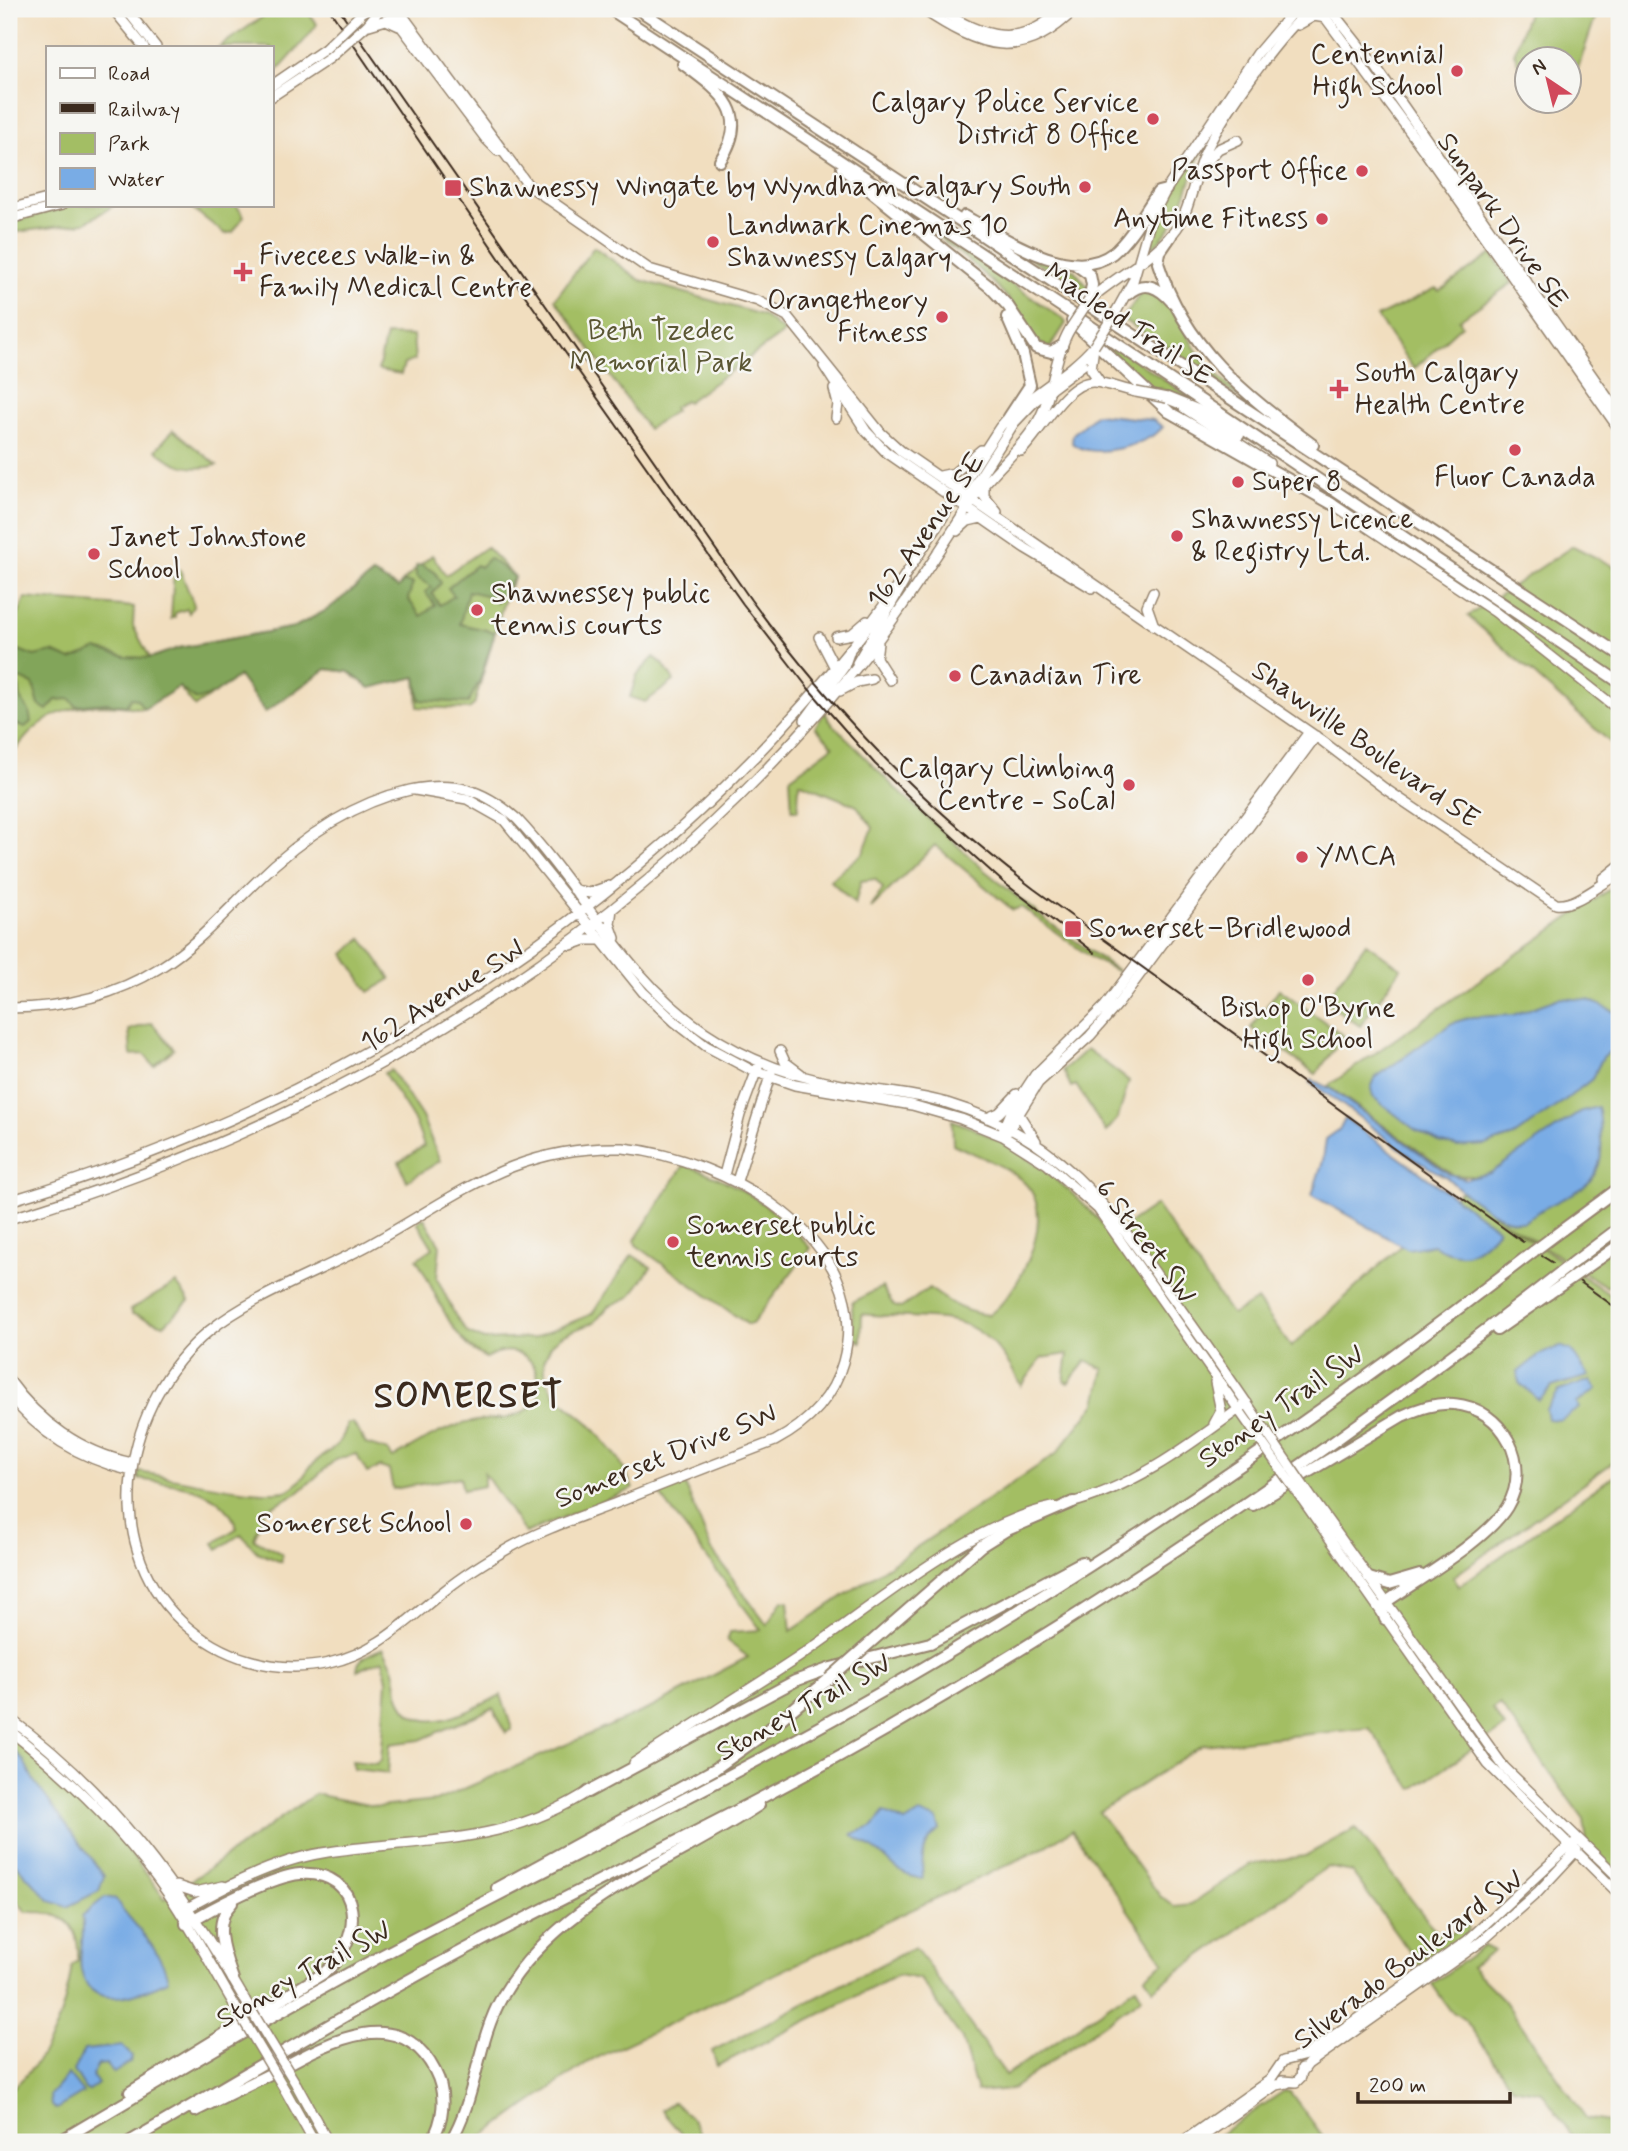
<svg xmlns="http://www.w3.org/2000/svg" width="1628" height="2151" viewBox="0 0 1628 2151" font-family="Mynerve,sans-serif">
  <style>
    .green { fill: #a3be64; stroke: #6f7441; stroke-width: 2 }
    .forest { fill: #82a55a; stroke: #5e683c; stroke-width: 2 }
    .water { fill: #79ace5; stroke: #5a6b82; stroke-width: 2 }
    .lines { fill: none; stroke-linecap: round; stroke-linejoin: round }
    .secondary-casing { stroke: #96846e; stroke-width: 12 }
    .highway-casing { stroke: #96846e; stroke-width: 14 }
    .secondary { stroke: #fff; stroke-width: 9 }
    .highway { stroke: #fff; stroke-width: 10 }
    .tram { stroke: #3b2a1e; stroke-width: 2 }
    .rail { stroke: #3b2a1e; stroke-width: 2 }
    .secondary-bridge-casing { stroke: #96846e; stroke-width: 12; stroke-linecap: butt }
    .highway-bridge-casing { stroke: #96846e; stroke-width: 14; stroke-linecap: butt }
    .secondary-bridge { stroke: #fff; stroke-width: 9 }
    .highway-bridge { stroke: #fff; stroke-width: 10 }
    .poi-dot { fill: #d1495b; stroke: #f6f6f2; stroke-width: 2.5 }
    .labels { text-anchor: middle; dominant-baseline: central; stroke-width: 5; stroke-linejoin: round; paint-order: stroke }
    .poi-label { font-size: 28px; fill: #3b2a1e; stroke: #f6f6f2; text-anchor: start }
    .street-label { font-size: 28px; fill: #3b2a1e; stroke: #f6f6f2 }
    .park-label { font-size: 28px; fill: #5a5633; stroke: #f6f6f2 }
    .district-label { font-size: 35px; font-weight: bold; letter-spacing: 2px; fill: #3b2a1e; stroke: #f6f6f2 }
  </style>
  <rect width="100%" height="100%" fill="#f6f6f2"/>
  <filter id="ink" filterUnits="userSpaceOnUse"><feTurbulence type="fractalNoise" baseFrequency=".0143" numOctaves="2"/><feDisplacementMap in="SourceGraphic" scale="14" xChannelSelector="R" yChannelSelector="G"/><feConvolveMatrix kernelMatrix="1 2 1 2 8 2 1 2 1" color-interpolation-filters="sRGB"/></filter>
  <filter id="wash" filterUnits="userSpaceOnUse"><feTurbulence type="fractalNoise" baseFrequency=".00686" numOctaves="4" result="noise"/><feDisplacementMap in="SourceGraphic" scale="28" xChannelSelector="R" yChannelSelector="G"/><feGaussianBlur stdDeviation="1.57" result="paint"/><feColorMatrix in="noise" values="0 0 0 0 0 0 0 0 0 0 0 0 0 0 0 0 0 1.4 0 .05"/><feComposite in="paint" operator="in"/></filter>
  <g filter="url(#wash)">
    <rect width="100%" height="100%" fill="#f1debf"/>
    <path class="green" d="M274 9H305L317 24C315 29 277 73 271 77V47H219Z
      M1529 9H1598L1571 89 1568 60H1526V81L1514 54Z
      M1206 135 1208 137C1187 175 1187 221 1151 248 1142 222 1191 159 1206 135Z
      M894 203 1063 319 1066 323 1050 348C1028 343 1020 312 1006 296 975 261 931 233 894 203Z
      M72 205H115L84 223 9 233V223Z
      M188 205H236L244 216 233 232 225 234Z
      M594 247 640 280 762 315 785 332 687 402 685 400 673 408 675 411 648 429 555 299Z
      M1023 254 1074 270 1088 287 1086 293Z
      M1492 254 1512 283 1459 320 1462 325 1414 369 1377 317 1436 288 1439 291Z
      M1143 290C1178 299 1186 342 1208 367 1216 376 1235 388 1238 397L1187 363 1181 355 1125 321 1124 317Z
      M386 335 413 336 415 360 404 364 401 374 378 370Z
      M1107 341 1197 402 1160 389 1151 390 1104 345Z
      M173 430 217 465C193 472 174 466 156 450Z
      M1573 546 1619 569V750L1468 616Z
      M486 547 515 577 506 594 474 705 469 709 418 707 416 677 370 688 349 672 326 669 265 712 239 676 195 707 179 687 143 709C86 699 40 706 9 761V639L25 598 134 607 133 626 150 658 179 648 295 627 327 610 373 574 398 588C411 571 417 569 432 555L446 575Z
      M174 568 180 570 194 605 189 613 187 609 175 613V617L171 619Z
      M654 657 663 664 674 681 645 702 630 697 637 675Z
      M825 712 829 720 892 785 984 870 1047 921 1121 973 1093 959 1021 907 1013 910 935 845 871 908 883 888 875 879 861 881 855 904 830 880 863 853 873 828 857 806 799 782 798 810H792L790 778 833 746 815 727Z
      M1616 885 1619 886V1279L1607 1287 1491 1213 1619 1301V1458L1453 1577 1459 1586 1619 1472V1875L1587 1843 1584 1820 1500 1704 1492 1709 1505 1727 1413 1789 1369 1728 1203 1745 1099 1812 1160 1896 1174 1906 1191 1904 1250 1864 1305 1856 1356 1828 1442 1939 1466 1924 1469 1929 1465 1940 1422 1969 1352 1872 1327 1867 1153 1989 1145 1977 1164 1962 1072 1830 1043 1848 588 2062 475 2142H9V2091C49 2059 65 2014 72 1965L78 1961C80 1922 63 1911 26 1912L9 1890V1735C71 1780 120 1837 165 1899L315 1794 378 1807 436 1801 653 1707 748 1657 727 1641 730 1632 761 1630 658 1492 684 1482 711 1549 767 1625 782 1600 788 1601 791 1631 1056 1454 1096 1403 1104 1369 1086 1361 1068 1383 1064 1381 1068 1354 1042 1358 1021 1386C980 1301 939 1323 862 1314L861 1342 853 1337 852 1302 882 1287 894 1306 901 1308 929 1288C949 1302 963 1313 989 1315 1018 1294 1053 1225 1031 1191 1017 1168 976 1156 953 1144L952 1120C1017 1143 1068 1183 1112 1235L1156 1205 1232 1315 1257 1300 1291 1347 1460 1192 1481 1177 1453 1175 1328 1086Z
      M362 938 391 979 369 992 344 954Z
      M1366 943 1401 968 1360 1026 1325 1001Z
      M1279 989 1344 1036 1316 1074 1251 1028Z
      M152 1023 174 1049 154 1066 144 1054 131 1055 129 1030Z
      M1087 1049 1129 1081 1118 1118 1106 1132 1076 1085 1071 1087 1063 1070Z
      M391 1070 422 1117 440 1161 407 1181 399 1162 424 1146 415 1122 384 1073Z
      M684 1165C733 1179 778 1209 810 1248L752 1324H747L636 1245 635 1240Z
      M424 1218 440 1245 437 1278 455 1315 468 1333 484 1340 533 1338 592 1314 632 1255 651 1267 630 1297 609 1306 595 1322 562 1335 551 1345 544 1360 546 1379 557 1397 589 1423 619 1459 633 1489 525 1533 484 1473V1486L463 1490 460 1477 393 1489 389 1470 380 1467 367 1473 356 1454 335 1460 299 1492 265 1510 254 1539 282 1554 281 1562 257 1552 241 1534 218 1549 214 1543 237 1528C223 1486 176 1485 138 1479L139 1472C172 1477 263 1499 288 1490 301 1485 305 1471 314 1463 330 1449 343 1446 347 1423H353L366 1444 388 1451 393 1458C416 1445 437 1431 463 1424 497 1414 508 1427 540 1400 536 1392 540 1387 538 1378 533 1351 507 1345 486 1358 452 1343 435 1290 417 1259L433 1248 417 1222Z
      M176 1283 189 1301 164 1325 132 1314 130 1310 135 1307Z
      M383 1648C386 1654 391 1661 393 1667 397 1677 396 1689 400 1699 419 1743 473 1708 501 1695L512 1729 506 1733 493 1708 420 1740 390 1744 388 1773 354 1769 352 1761 377 1764 381 1760 387 1681 383 1660 357 1670C357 1657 373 1653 383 1648Z
      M1484 1946 1494 1951 1471 1967 1504 2000 1586 2118 1619 2124V2142L1572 2136 1542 2092 1512 2087 1466 2021 1450 2010 1432 1984Z
      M915 1947 1006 2075 1136 1987 1142 1997 1012 2089 977 2092 962 2039 920 1979 898 1975 717 2066 712 2051Z
      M1284 2091 1290 2092 1327 2142H1215L1213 2139Z
      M674 2102 692 2119 705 2142H688L661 2110Z"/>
    <path class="forest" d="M489 558 515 577 496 602 494 597 468 591 460 624 495 632 480 680 468 703 420 700 416 677 370 688 349 672 326 669 265 712 239 676 214 694 196 700 179 687 144 709 137 699 131 698 126 706 107 703 76 706 70 699 56 700 47 710 39 705 33 684 17 678 11 658 9 668V646L34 656 53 652 71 660 97 649 126 657 150 658 179 648 295 627 327 610 373 574 398 588 403 582 413 583 408 599 421 616 435 605 425 592 432 587 416 577V566L421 565 435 572 441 583 432 594 440 605 454 596 448 588 476 565 480 567Z
      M9 673 19 687 21 699 29 711 31 722 25 727 9 722Z"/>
    <path class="water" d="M1096 414 1153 420 1163 427C1148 445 1091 461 1072 443L1073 434Z
      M1559 998 1589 1000 1619 1014V1045L1603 1057 1592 1079 1564 1101 1514 1136 1486 1145 1457 1147 1439 1142 1414 1129 1373 1097 1371 1089 1375 1078 1452 1023 1472 1017 1513 1015Z
      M1312 1080 1329 1088 1449 1174 1466 1179 1490 1173 1582 1111 1598 1107C1601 1117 1600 1129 1601 1140 1606 1197 1558 1192 1524 1222 1503 1223 1471 1199 1455 1185 1451 1182 1448 1177 1443 1175 1396 1152 1356 1110 1310 1083Z
      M1345 1119H1346L1498 1229C1477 1255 1462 1262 1433 1245L1408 1249 1312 1195 1323 1160 1326 1139 1340 1129Z
      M1560 1346 1571 1350 1589 1376 1552 1387 1539 1400 1519 1383 1518 1372 1539 1355Z
      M1590 1380 1597 1389 1577 1403 1579 1408 1561 1420 1548 1419 1546 1409 1559 1391Z
      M9 1745 24 1761 34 1781 104 1876 99 1891 67 1907 50 1901 9 1857Z
      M884 1812 905 1822 920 1813 937 1820 940 1830C922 1843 921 1858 923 1879 893 1874 895 1863 875 1850 866 1843 860 1843 852 1834L872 1827Z
      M105 1897 115 1899C132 1924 163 1950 168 1981 142 1993 90 2015 81 1970 78 1952 86 1934 82 1916Z
      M122 2046 132 2056 130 2062 114 2073 107 2064 98 2065 92 2075 98 2084 88 2091 85 2089 74 2071 84 2050Z
      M68 2074 83 2093 56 2109 51 2106 50 2095Z"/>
  </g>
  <g filter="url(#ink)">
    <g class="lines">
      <defs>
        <path id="secondary" d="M113 9 144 47
          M126 9 156 47
          M388 9 486 139 498 151
          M398 9 528 185 649 269 758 301 787 316 881 433 901 451 1321 740 1384 788 1556 904C1576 907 1600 883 1619 875
          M922 9C979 47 1021 64 1075 9
          M939 9C983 38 1020 50 1062 9
          M1319 9 1425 152 1619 429
          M1330 9 1376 67 1619 414
          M368 24 380 9
          M1298 25 1314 16 1326 18
          M366 26 386 20 399 26
          M271 86 325 49
          M271 97 330 58
          M1201 169 1218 149 1238 140
          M9 209 47 199
          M9 219 62 205
          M1089 300C1116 276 1156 257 1177 228 1191 207 1193 181 1203 157 1221 116 1276 39 1310 9
          M1117 310 1133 281 1151 219 1166 190 1257 54 1295 9
          M1094 347 1091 369 1100 382
          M824 366 866 431 886 452 1025 548 1092 588
          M834 389 838 404 836 418
          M1184 408 1269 463
          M1021 451C1040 434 1066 380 1094 382 1107 383 1122 389 1136 392
          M940 476 954 473 981 450
          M984 485V496L997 512
          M965 500 1014 423 1035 401 1083 365
          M1328 501 1495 612 1619 710
          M957 531 968 521 981 518
          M1153 592 1147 606 1154 626
          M819 637 835 668
          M836 637 852 634 867 621
          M878 643 876 658 890 680
          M857 663 904 582
          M840 691 857 682 872 679
          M805 720 844 667 850 650
          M415 790 467 799 504 820 643 992 675 1022 706 1046 751 1070 795 1085 912 1105 961 1119 1003 1136 1047 1164 1098 1209 1253 1430
          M1603 879 1619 866
          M573 889 589 893 609 886
          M612 909 610 924 615 938
          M571 945 585 940H600
          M9 1008C62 1008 115 996 161 967 198 944 225 912 256 882 298 841 351 803 410 790 454 781 482 788 517 819 582 888 625 978 705 1032 747 1060 793 1077 842 1085 877 1091 913 1093 947 1103 1059 1137 1106 1202 1170 1294 1201 1337 1231 1380 1261 1424
          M780 1051 785 1062 801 1074
          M1018 1113 1036 1141
          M987 1118 999 1113 1017 1094
          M1003 1131 1012 1110 1035 1075 1105 1006 1309 732
          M1008 1131 1038 1083 1090 1036 1118 1004 1316 736
          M623 1148C724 1158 877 1239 843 1362 833 1398 807 1424 775 1441 723 1461 671 1481 619 1502 583 1516 545 1528 511 1547 488 1560 465 1574 444 1591 407 1620 378 1652 329 1663 276 1675 220 1658 181 1621 96 1540 125 1400 209 1331 252 1296 319 1272 369 1245 458 1196 514 1145 623 1148Z
          M724 1175 740 1115 758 1067
          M737 1181 771 1073
          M9 1201C340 1103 639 913 856 642 910 575 953 499 1000 427 1027 394 1067 378 1094 346
          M9 1219C340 1120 633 940 853 672 898 617 937 554 976 495 994 469 1021 450 1037 423 1054 394 1053 358 1070 329
          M9 1380C39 1422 81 1452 132 1463
          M9 1394C39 1434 82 1459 131 1471
          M1214 1424 1221 1411 1215 1382
          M1309 1494 1504 1767 1619 1878
          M1302 1499 1488 1764 1619 1894
          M1067 1504C1136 1487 1191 1444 1247 1403
          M9 1718C111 1792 182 1891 245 2000
          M9 1730C70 1778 125 1831 169 1895 193 1930 213 1969 235 2006
          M634 1763C688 1727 745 1693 799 1657 871 1608 969 1524 1053 1507
          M177 1886 195 1892 223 1886
          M180 1912C223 1888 273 1861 322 1853 421 1837 503 1848 592 1789
          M1302 2072 1308 2064 1482 1941 1538 1892 1577 1850
          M1282 2081 1296 2082 1301 2077 1302 2068
          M296 2084 328 2142
          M285 2090 314 2142
          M1182 2142 1270 2080 1283 2061 1306 2055 1467 1941 1569 1846 1579 1840
          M1195 2142 1276 2085 1287 2083"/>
        <path id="highway" d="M610 9 1068 311 1619 682
          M638 9 1619 654
          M363 11 364 9
          M683 64C721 92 752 113 720 161
          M842 168 990 287 1008 306 1036 348 1051 352 1062 346
          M965 216C1002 237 1073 285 1113 253 1132 237 1144 212 1158 192L1166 190
          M1171 236 1160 252 1158 263C1186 350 1244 393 1313 445
          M1076 265 1090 275 1092 285 1089 300
          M1128 294C1144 279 1159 287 1172 302
          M1007 317 1023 354 1030 385 1009 417
          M1072 321 1169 412 1332 504
          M1167 398 1197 410 1239 435
          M1562 1230 1619 1188
          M1599 1259 1619 1245
          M1566 1268 1619 1228
          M1497 1330 1550 1293
          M1253 1505 1402 1416C1418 1409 1436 1402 1454 1404 1503 1408 1533 1464 1507 1507 1487 1540 1419 1579 1386 1602L1382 1610 1385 1619
          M1369 1578 1389 1584 1420 1575
          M863 1649 981 1546 1005 1531 1073 1502
          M588 1792 795 1681 831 1668 930 1643 1082 1562
          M497 1888 715 1769 757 1739 829 1679
          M232 1903C211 1923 225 1956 233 1979
          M130 2092 324 1973C365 1941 364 1869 300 1874 273 1876 210 1909 186 1924
          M195 2111C221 2098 246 2086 272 2073 322 2046 398 1999 435 2071 447 2094 444 2121 431 2142
          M58 2142C165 2079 272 2014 381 1956 573 1854 769 1761 955 1649 1156 1529 1349 1394 1534 1251
          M129 2142C246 2074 363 2003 483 1940 619 1869 757 1804 889 1728 1118 1596 1336 1447 1544 1285
          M450 2142C477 2098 476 2043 502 1997 558 1900 670 1864 759 1805"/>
      </defs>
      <use href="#secondary" class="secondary-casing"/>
      <use href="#highway" class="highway-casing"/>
      <use href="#secondary" class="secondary"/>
      <use href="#highway" class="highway"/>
      <path class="tram" d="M329 9 514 280 743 604 808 688 875 764 925 812 1003 882 1095 953"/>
      <path class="rail" d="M339 9 751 600C836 715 920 802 1034 889L1523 1242
        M1542 1256 1553 1263
        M1576 1279 1619 1310"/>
      <defs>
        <path id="secondary-bridge" d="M325 49 359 16
          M330 58 366 26
          M1070 329 1089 300
          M1094 346 1117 310
          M1136 392 1167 398
          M1261 1424 1309 1494
          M1253 1430 1302 1499
          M245 2000 296 2084
          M235 2006 285 2090"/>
        <path id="highway-bridge" d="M1534 1251 1562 1230
          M1544 1285 1566 1268
          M1550 1293 1599 1259
          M829 1679 863 1649"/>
      </defs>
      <use href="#secondary-bridge" class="secondary-bridge-casing"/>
      <use href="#highway-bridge" class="highway-bridge-casing"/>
      <use href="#secondary-bridge" class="secondary-bridge"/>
      <use href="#highway-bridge" class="highway-bridge"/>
    </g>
  </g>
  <g class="poi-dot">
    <circle cx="1457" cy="71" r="7"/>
    <circle cx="1153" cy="119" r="7"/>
    <circle cx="1362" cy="171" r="7"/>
    <circle cx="1085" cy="187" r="7"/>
    <rect x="444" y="179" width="18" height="18" rx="3.5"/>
    <circle cx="1322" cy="219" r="7"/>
    <circle cx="713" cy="242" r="7"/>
    <path d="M239.5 261.5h7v7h7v7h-7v7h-7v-7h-7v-7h7z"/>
    <circle cx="942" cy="317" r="7"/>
    <path d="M1335.5 378.5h7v7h7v7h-7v7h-7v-7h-7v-7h7z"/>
    <circle cx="1515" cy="450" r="7"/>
    <circle cx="1238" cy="482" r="7"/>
    <circle cx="1177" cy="536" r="7"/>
    <circle cx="94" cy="554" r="7"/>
    <circle cx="477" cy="610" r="7"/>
    <circle cx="955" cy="676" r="7"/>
    <circle cx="1129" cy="785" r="7"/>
    <circle cx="1302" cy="857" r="7"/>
    <rect x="1064" y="920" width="18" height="18" rx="3.5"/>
    <circle cx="1308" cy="980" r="7"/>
    <circle cx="673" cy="1242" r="7"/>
    <circle cx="466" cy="1524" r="7"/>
  </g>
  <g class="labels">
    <g class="poi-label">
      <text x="1443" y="55" text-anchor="end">Centennial<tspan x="1443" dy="32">High School</tspan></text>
      <text x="1139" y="103" text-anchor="end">Calgary Police Service<tspan x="1139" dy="32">District 8 Office</tspan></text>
      <text x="1348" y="171" text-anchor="end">Passport Office</text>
      <text x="1071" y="187" text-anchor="end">Wingate by Wyndham Calgary South</text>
      <text x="469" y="188">Shawnessy</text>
      <text x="1308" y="219" text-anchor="end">Anytime Fitness</text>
      <text x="727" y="226">Landmark Cinemas 10<tspan x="727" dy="32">Shawnessy Calgary</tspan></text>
      <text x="259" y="256">Fivecees Walk-in &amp;<tspan x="259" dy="32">Family Medical Centre</tspan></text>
      <text x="928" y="301" text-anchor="end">Orangetheory<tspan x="928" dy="32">Fitness</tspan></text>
      <text x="1355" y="373">South Calgary<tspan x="1355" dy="32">Health Centre</tspan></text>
      <text x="1515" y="478" text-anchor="middle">Fluor Canada</text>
      <text x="1252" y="482">Super 8</text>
      <text x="1191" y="520">Shawnessy Licence<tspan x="1191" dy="32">&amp; Registry Ltd.</tspan></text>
      <text x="108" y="538">Janet Johnstone<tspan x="108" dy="32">School</tspan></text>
      <text x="491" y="594">Shawnessey public<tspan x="491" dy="32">tennis courts</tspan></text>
      <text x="969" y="676">Canadian Tire</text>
      <text x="1115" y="769" text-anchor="end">Calgary Climbing<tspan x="1115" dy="32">Centre - SoCal</tspan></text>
      <text x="1316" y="857">YMCA</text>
      <text x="1089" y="929">Somerset–Bridlewood</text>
      <text x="1308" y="1008" text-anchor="middle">Bishop O'Byrne<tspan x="1308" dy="32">High School</tspan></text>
      <text x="687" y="1226">Somerset public<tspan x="687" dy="32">tennis courts</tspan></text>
      <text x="452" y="1524" text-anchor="end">Somerset School</text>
    </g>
    <g class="street-label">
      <text transform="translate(1502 221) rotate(55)">Sunpark Drive SE</text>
      <text transform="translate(1128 325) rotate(34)">Macleod Trail SE</text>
      <text transform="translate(927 531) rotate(-55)">162 Avenue SE</text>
      <text transform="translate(1365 745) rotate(35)">Shawville Boulevard SE</text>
      <text transform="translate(443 997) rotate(-32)">162 Avenue SW</text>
      <text transform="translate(1145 1242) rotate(53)">6 Street SW</text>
      <text transform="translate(1282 1407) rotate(-35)">Stoney Trail SW</text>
      <text transform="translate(666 1457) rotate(-22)">Somerset Drive SW</text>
      <text transform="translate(804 1708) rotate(-29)">Stoney Trail SW</text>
      <text transform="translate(1409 1960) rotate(-37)">Silverado Boulevard SW</text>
      <text transform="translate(304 1975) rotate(-29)">Stoney Trail SW</text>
    </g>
    <g class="park-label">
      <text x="661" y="331">Beth Tzedec<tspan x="661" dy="32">Memorial Park</tspan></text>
    </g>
    <g class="district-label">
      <text x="469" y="1397">SOMERSET</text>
    </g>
  </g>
  <rect width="1628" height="2151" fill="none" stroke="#f6f6f2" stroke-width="35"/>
  <rect x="46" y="46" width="228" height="161" fill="#f6f6f2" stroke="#aba49d" stroke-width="2"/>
  <rect x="60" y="68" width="35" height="10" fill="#ffffff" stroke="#aba49d" stroke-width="2"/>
  <text x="108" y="80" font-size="21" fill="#3b2a1e">Road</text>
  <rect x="60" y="103" width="35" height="10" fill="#3b2a1e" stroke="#aba49d" stroke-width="2"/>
  <text x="108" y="116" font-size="21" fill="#3b2a1e">Railway</text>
  <rect x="60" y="133" width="35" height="21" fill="#a3be64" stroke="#aba49d" stroke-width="2"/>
  <text x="108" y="150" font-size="21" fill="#3b2a1e">Park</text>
  <rect x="60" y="168" width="35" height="21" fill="#79ace5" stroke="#aba49d" stroke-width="2"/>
  <text x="108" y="186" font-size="21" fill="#3b2a1e">Water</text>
  <g transform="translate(1548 80) rotate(325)"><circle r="33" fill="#f6f6f2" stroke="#aba49d" stroke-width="2"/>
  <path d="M0-5L12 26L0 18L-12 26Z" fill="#d1495b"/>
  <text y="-10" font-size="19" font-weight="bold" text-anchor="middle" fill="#3b2a1e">N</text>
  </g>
  <path d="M1358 2092v10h152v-10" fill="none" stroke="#3b2a1e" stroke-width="3.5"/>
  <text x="1369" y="2092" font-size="21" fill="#3b2a1e" stroke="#f6f6f2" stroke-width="5" paint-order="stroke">200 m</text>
</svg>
